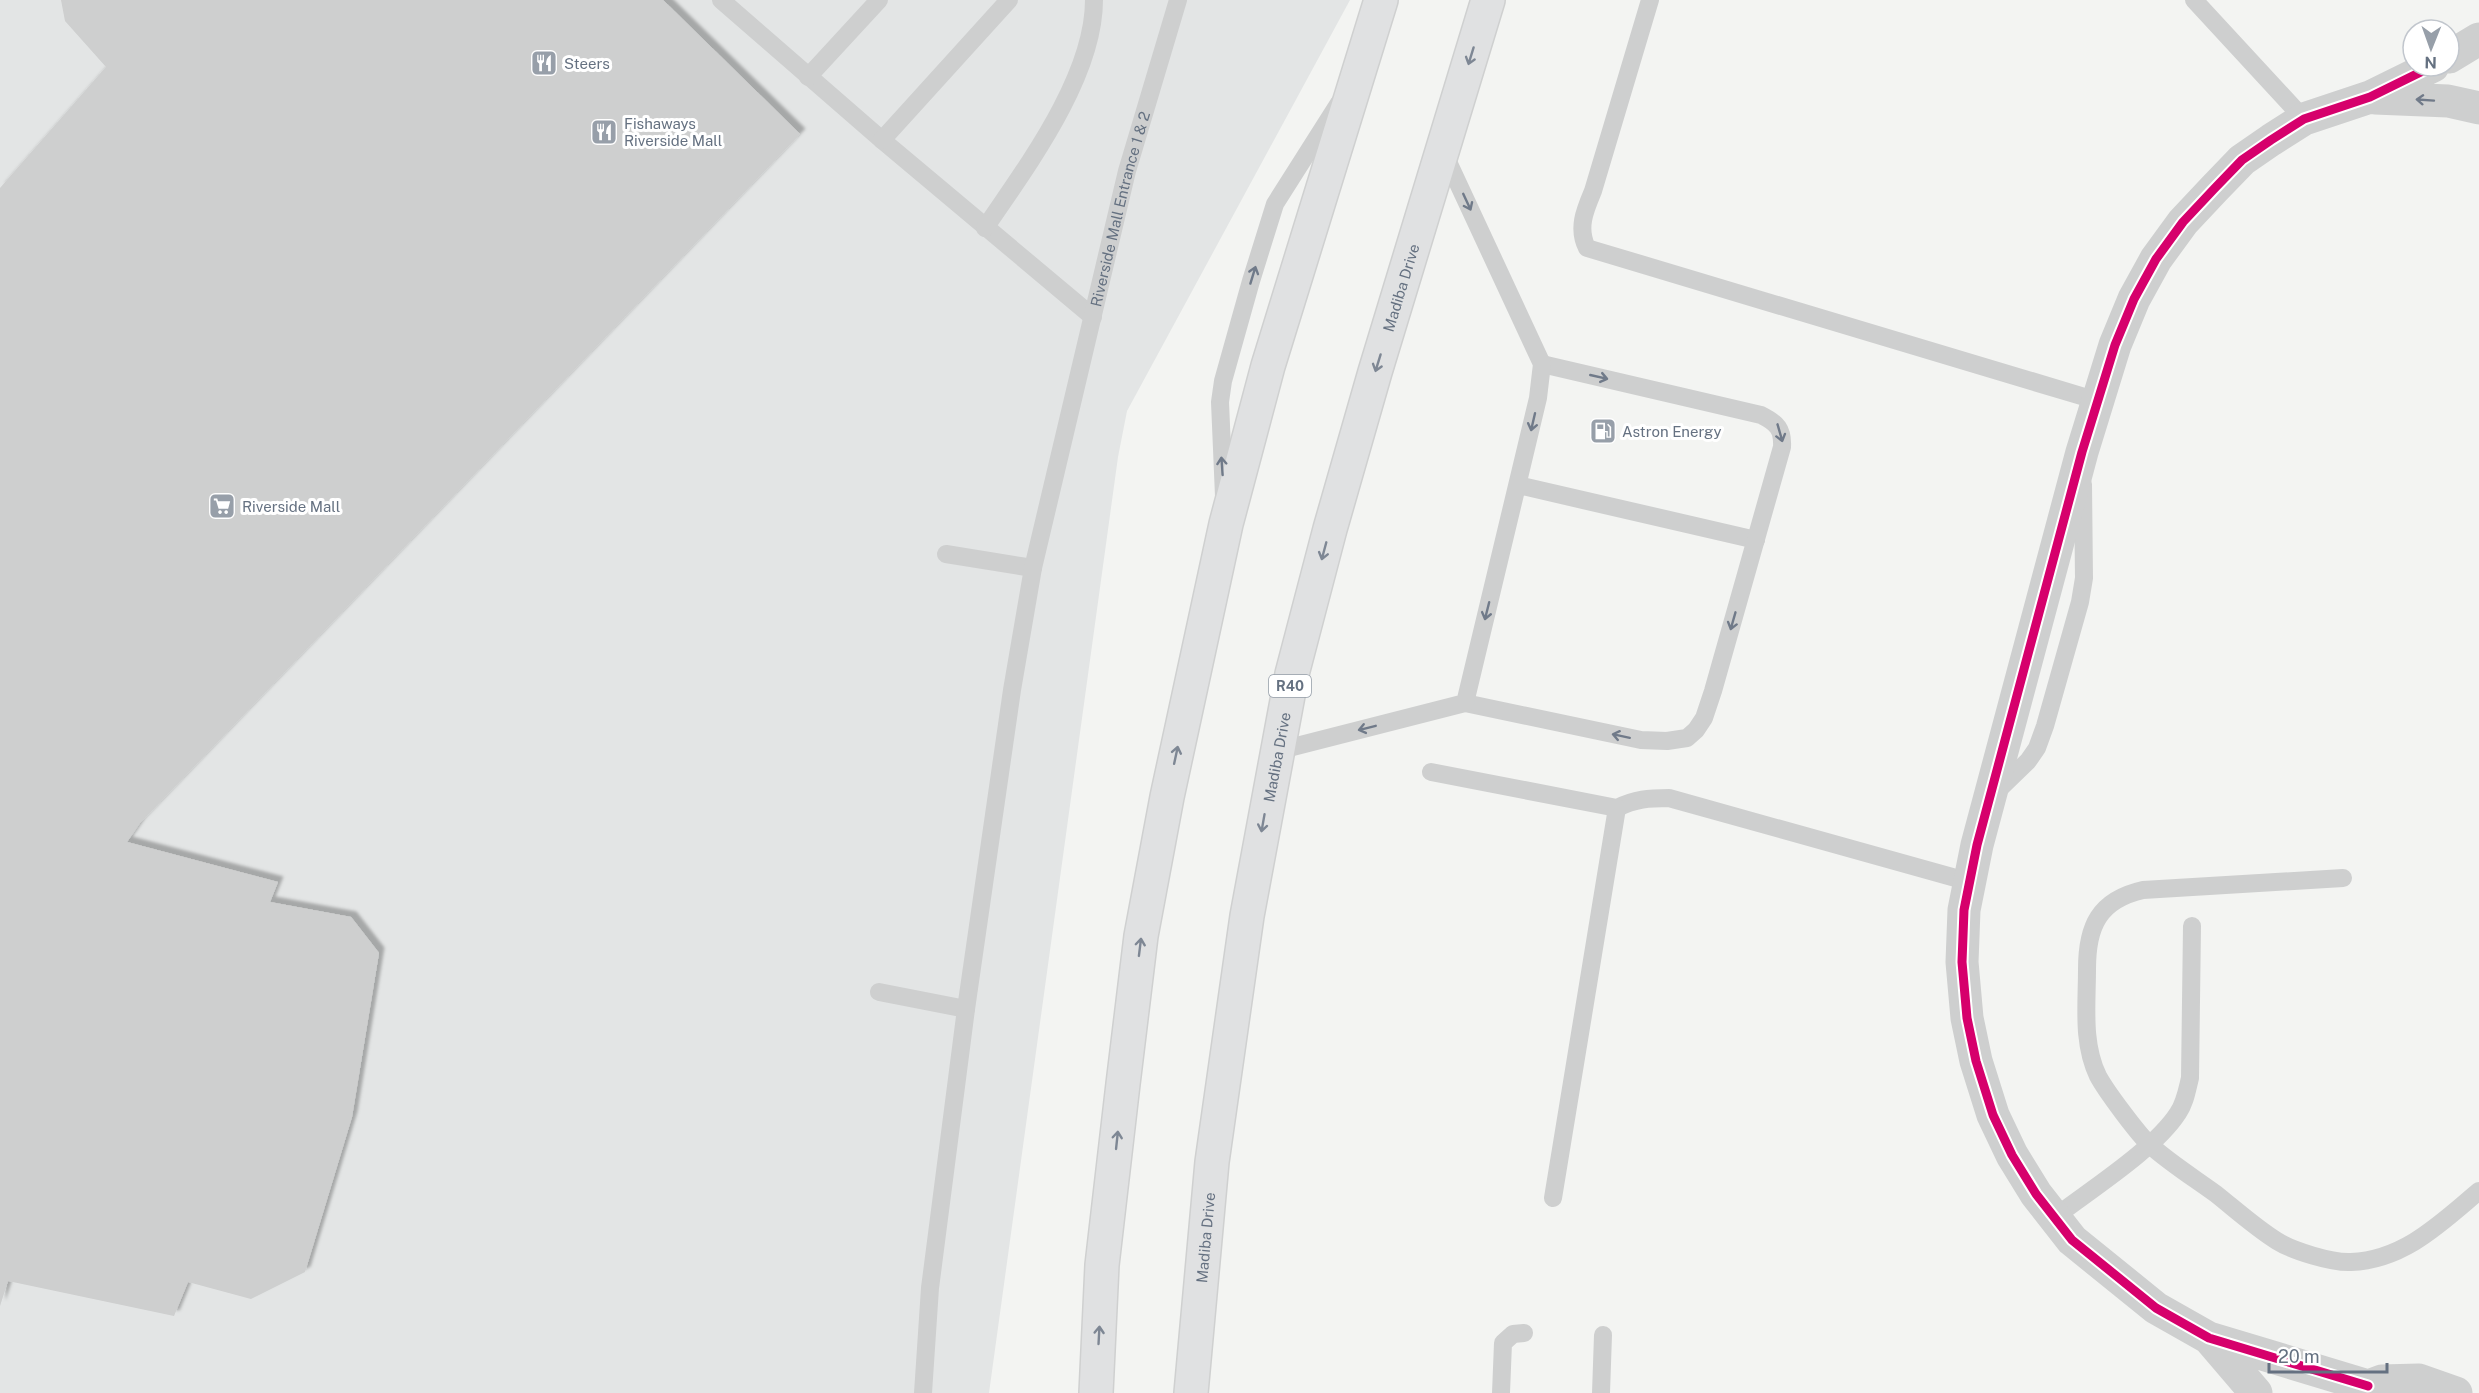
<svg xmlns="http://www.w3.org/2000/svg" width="2479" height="1393" viewBox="0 0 2479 1393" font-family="'Public Sans',sans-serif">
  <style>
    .built { fill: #e3e5e5 }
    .building { fill: #cecfcf; filter: url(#shadow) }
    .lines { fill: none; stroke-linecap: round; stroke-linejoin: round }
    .primary-casing { stroke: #cfd0d0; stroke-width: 36 }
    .service { stroke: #cecfcf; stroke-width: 18 }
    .minor { stroke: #cecfcf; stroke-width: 33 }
    .primary { stroke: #e0e1e2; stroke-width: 33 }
    .cycleway-casing { stroke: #fff; stroke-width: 13 }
    .cycleway { stroke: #d6006c; stroke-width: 9 }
    .oneway { stroke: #7e8794 }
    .oneway2 { stroke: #707a89 }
    .labels { text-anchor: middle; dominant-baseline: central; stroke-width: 6; stroke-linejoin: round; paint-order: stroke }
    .shield { fill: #fff; stroke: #939ca7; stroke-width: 1.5 }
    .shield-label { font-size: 14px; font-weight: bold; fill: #657181 }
    .poi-label { font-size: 15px; fill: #657181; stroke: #fff; text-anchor: start }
    .street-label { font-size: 15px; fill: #657181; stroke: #fff }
  </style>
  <defs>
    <filter id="shadow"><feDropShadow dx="5.5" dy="-5.5" stdDeviation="1.5" flood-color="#0004"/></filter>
  </defs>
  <rect width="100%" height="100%" fill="#f3f4f2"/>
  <path class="built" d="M0 0H1350L1127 411 1118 457 989 1393H0Z"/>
  <path class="building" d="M61 0H663L800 134 140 823 127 842 278 882 270 902 351 917 379 953 352 1117 305 1272 251 1299 188 1282 174 1316 8 1281 0 1306V188L106 67 65 21Z"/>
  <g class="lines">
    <defs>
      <g id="primary">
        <path d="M1096 1393 1102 1265 1123 1084 1141 936 1167 797 1226 524 1268 366 1381 0"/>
        <path id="s2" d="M1191 1393 1212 1162 1247 916 1292 674 1330 529 1375 372 1488 0"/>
      </g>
    </defs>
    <use href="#primary" class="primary-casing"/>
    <g class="service">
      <path d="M721 0 882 140 1093 317"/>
      <path d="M1650 0 1593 191C1585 210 1577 228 1587 248L2098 401"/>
      <path d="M2194 0 2304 119"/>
      <path d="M808 77 879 0"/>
      <path d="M882 140 1009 0"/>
      <path d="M985 228C1027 166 1094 77 1094 0"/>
      <path d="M1518 485 1756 540"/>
      <path d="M1224 496 1220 402 1223 381 1251 281 1275 204 1339 103"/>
      <path d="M946 554 1033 568"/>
      <path d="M1465 703 1641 740 1667 741 1687 738 1696 730 1704 718 1713 691 1782 447C1783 429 1777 423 1761 415L1542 364"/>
      <path d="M1277 751 1465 703 1538 398 1542 364 1443 151"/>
      <path d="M1431 772 1617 808C1635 799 1649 798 1669 798L1970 882"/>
      <path d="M1995 793 2028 761 2037 748 2045 726 2080 602 2084 578 2083 484"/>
      <path d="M2343 878 2143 890C2099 900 2087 926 2087 969 2087 1005 2082 1043 2098 1076 2106 1091 2138 1134 2150 1145 2170 1163 2194 1178 2216 1194 2236 1210 2256 1228 2277 1241 2293 1251 2332 1263 2351 1262 2404 1260 2441 1223 2479 1191"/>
      <path d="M879 992 966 1009"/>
      <path d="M1553 1198 1617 808"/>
      <path d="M2055 1217C2090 1190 2155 1149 2178 1113 2185 1103 2187 1090 2190 1078L2192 926"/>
      <path id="s1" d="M923 1393 930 1288 966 1009 1012 690 1033 568 1127 171 1178 0"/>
      <path d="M1501 1393 1503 1343 1513 1334 1524 1333"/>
      <path d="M1601 1393 1603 1335"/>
    </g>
    <path class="minor" d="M2449 57 2479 39
      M2375 98 2448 101 2479 108
      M2209 1338 2256 1393
      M2368 1386 2209 1338 2156 1308 2072 1240 2036 1194 2012 1155 1993 1115 1976 1061 1967 1018 1962 962 1964 910 1977 845 2082 452 2115 345 2134 299 2156 259 2183 222 2214 189 2242 160 2271 140 2304 119 2370 97 2433 66
      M2350 1393 2382 1381 2419 1380 2456 1393"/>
    <use href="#primary" class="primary"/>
    <defs>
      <path id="cycleway" d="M2368 1386 2209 1338 2156 1308 2072 1240 2036 1194 2012 1155 1993 1115 1976 1061 1967 1018 1962 962 1964 910 1977 845 2082 452 2115 345 2134 299 2156 259 2183 222 2214 189 2242 160 2271 140 2304 119 2370 97 2433 66"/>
    </defs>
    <use href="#cycleway" class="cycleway-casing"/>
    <use href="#cycleway" class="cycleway"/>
  </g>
  <defs><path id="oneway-shaft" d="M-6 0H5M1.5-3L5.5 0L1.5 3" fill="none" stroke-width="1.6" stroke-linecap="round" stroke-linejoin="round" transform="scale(1.5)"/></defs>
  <g class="oneway">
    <use href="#oneway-shaft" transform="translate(1471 56) rotate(107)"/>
    <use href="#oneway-shaft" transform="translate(1378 363) rotate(107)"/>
    <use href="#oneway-shaft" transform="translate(1324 551) rotate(105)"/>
    <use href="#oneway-shaft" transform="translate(1176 755) rotate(-78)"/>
    <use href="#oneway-shaft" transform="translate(1263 823) rotate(100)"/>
    <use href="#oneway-shaft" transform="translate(1140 947) rotate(-83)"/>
    <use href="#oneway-shaft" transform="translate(1117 1140) rotate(-84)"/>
    <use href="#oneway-shaft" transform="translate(1099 1335) rotate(-87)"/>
  </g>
  <g class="oneway2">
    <use href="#oneway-shaft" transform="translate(2425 100) rotate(-176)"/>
    <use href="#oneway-shaft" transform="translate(1467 202) rotate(65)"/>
    <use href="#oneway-shaft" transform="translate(1253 275) rotate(-73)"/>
    <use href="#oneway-shaft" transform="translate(1599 377) rotate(13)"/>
    <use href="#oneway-shaft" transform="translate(1533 422) rotate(103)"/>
    <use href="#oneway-shaft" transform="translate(1780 433) rotate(74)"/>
    <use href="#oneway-shaft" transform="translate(1222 466) rotate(-94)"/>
    <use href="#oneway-shaft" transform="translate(1487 611) rotate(104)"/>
    <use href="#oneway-shaft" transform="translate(1733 621) rotate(106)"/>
    <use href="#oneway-shaft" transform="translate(1367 728) rotate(166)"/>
    <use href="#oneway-shaft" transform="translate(1621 736) rotate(-168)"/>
  </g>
  <defs>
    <symbol id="restaurant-square" viewBox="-11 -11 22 22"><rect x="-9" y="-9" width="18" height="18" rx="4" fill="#979fa9" stroke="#fff"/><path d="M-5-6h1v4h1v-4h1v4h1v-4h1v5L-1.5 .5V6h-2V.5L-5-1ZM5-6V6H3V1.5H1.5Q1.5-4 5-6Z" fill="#fff"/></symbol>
    <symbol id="fuel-square" viewBox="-11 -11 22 22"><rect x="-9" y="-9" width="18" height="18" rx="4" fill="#979fa9" stroke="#fff"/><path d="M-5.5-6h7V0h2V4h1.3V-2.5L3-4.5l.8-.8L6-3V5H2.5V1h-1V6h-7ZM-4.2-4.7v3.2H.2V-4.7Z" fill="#fff"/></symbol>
    <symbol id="supermarket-square" viewBox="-11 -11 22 22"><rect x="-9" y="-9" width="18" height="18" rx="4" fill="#979fa9" stroke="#fff"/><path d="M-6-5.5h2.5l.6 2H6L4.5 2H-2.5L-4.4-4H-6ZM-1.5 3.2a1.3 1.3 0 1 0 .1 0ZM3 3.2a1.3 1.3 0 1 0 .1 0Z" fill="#fff"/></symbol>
  </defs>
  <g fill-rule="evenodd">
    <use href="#restaurant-square" x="529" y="48" width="30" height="30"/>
    <use href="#restaurant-square" x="589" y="117" width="30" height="30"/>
    <use href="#fuel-square" x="1588" y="416" width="30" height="30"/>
    <use href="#supermarket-square" x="207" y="491" width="30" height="30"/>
  </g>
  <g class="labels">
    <rect class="shield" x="1269" y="675" width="42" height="22" rx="4.5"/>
    <g class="shield-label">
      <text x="1290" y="686">R40</text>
    </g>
    <g class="poi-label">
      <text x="564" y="63">Steers</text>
      <text x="624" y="123">Fishaways<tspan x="624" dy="17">Riverside Mall</tspan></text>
      <text x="1622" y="431">Astron Energy</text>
      <text x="242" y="506">Riverside Mall</text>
    </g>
    <g class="street-label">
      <text stroke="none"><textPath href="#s1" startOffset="1202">Riverside Mall Entrance 1 &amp; 2</textPath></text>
      <text stroke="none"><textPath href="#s2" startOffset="1128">Madiba Drive</textPath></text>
      <text stroke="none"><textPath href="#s2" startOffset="642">Madiba Drive</textPath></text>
      <text stroke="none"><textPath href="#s2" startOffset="156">Madiba Drive</textPath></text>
    </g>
  </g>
  <g transform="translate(2431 48) rotate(181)"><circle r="28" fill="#ffffff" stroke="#c1c6cd" stroke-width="1.5"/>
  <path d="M0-4.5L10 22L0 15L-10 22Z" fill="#979fa9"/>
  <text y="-9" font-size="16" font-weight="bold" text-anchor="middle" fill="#657181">N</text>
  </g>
  <path d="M2269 1363v9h118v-9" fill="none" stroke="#657181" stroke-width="3"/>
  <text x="2278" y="1363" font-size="18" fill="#657181" stroke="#ffffff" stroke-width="4.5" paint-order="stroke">20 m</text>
</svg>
